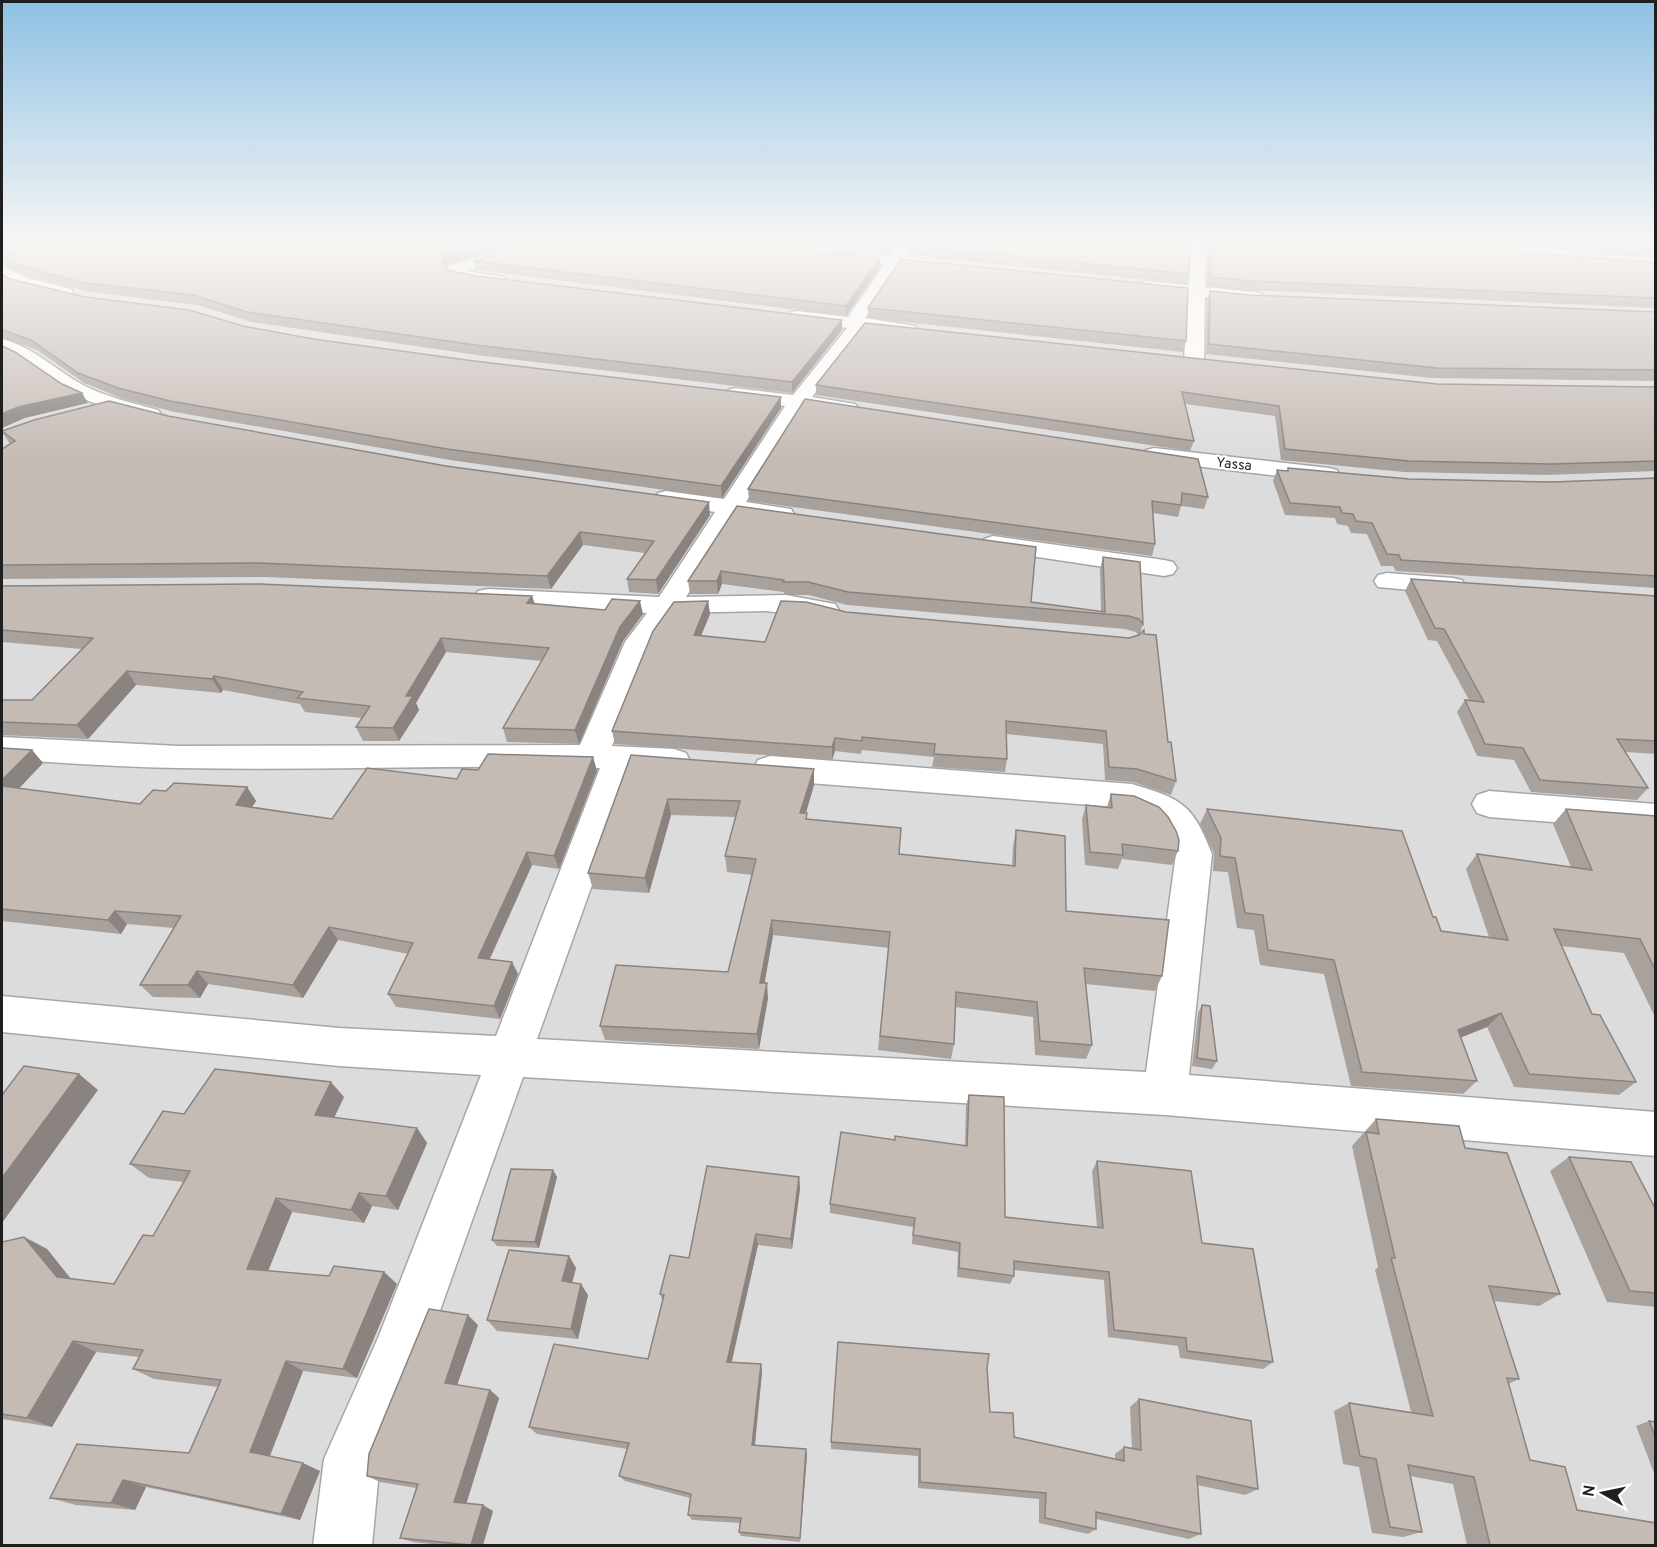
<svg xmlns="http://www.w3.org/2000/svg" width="1657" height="1547" viewBox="0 0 1657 1547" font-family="Overpass,sans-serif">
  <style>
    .residential { fill: #dddcdc }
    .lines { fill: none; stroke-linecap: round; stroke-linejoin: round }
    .minor-casing { stroke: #a6a6a6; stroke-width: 3 }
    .minor { fill: #fff; fill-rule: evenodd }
    .wall { fill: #a9a19c }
    .shaded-wall { fill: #8a837f }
    .building { fill: #c5bbb5; stroke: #8a837f; stroke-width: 1.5 }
    .labels { text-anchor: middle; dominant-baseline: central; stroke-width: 4.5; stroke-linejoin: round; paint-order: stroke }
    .far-street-label { font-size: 14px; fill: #1f1f1f; stroke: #fff }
  </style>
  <rect width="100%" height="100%" fill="#f0ece6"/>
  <path class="residential" d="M2 243H1655V1545H2Z"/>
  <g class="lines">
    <defs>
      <path id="minor" d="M525 243H549L546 246 466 271 504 277 506 280 504 283 498 285 450 277 446 269 448 266Z
        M899 243H910L913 246 905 257 944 261 952 266 944 271 899 266 865 318 909 325 915 326 918 330 915 334 909 335 864 330 812 397 855 404 858 408 855 412 848 414 804 409 746 502 791 509 794 514 791 519 782 521 737 515 686 597 786 595 835 604 839 610 835 616 825 618 766 611 675 613 653 643 612 746 674 749 686 753 690 761 686 769 674 773 633 770 537 1039 1146 1072 1176 854C1166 825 1159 818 1130 808L770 780 758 776 754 768 758 760 770 756 1132 784C1182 799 1193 804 1212 854L1189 1075 1656 1112V1156L1165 1115 523 1077 426 1350 380 1460 372 1546H313L324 1459 378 1338 481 1075 339 1066 2 1032V996L339 1028 496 1036 600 768C461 764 319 771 179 768 120 767 61 763 2 759V737L179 746 580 745 625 642 647 613 488 605 478 603 474 597 478 591 488 589 659 597 715 512 658 503 654 498 658 493 666 491 724 499 785 406 735 400 728 398 725 394 728 390 735 388 793 395 847 328 791 320 788 316 791 312 797 311 848 317 884 265 837 260 829 255 831 252 891 256Z
        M1191 243H1207L1205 287 1254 292 1260 293 1263 297 1260 301 1254 302 1205 297 1204 361 1201 365H1187L1184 361 1188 295 1145 291 1137 286 1145 281 1189 285Z
        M2 267 28 278 71 289 73 293 65 298 16 286 2 278Z
        M2 339C34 347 55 370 83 385 106 397 133 403 158 410L161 414 158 418 151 420 109 409 69 393 22 360 2 351Z
        M1154 448 1329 468 1337 470 1340 475 1337 480 1329 482 1146 460 1143 455 1146 450Z
        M993 536 1164 560 1173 562 1177 568 1173 574 1164 576 984 549 980 544 984 539Z
        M1387 573 1453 578 1462 580 1466 586 1462 592 1453 594 1378 587 1374 581 1378 575Z
        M1489 791 1656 804V830L1489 817 1477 813 1472 804 1477 795Z"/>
    </defs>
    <use href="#minor" class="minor-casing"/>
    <use href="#minor" class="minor"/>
  </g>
  <path class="wall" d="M37 243H518L447 264 445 266 447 270 476 276 842 330 792 393 477 355 252 322 197 305 90 292 29 276 5 266 2 259V257Z
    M781 243H896L889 254Z
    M1209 243H1410L1656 263V308L1247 290 1207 286Z
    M1470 243H1656V258Z
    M910 246 1189 274 1187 284 909 255Z
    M880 258V267L846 316 476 270 473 261Z
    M2 274 10 279 85 297 313 339 474 361 781 397V408L722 498 450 460 175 412 124 399 84 383 37 350 3 338 2 339Z
    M1210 291 1250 295 1656 312V381L1432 378 1206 354 1207 300Z
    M868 308 1186 341 1183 352 868 318Z
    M1437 384 1656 387V471L1546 475 1404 472 1281 460 1275 416 1185 404 1194 441 1190 451 816 395V385Z
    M805 399 1208 497 1204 509 1181 506 1178 517 1153 513 1155 544 1152 556 749 501 748 489Z
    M168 416 710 515 658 594 629 592 627 579 645 553 583 545 551 589 267 577 2 579V449L10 444 2 432Z
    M1288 468 1409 479 1553 482 1656 478V588L1396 571 1393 566H1381L1367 534 1351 533 1348 526 1337 524 1335 518 1285 515 1273 481 1277 470 1287 471Z
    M737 506 1031 602 1101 612 1100 569 1103 557 1143 624 1140 634H1144L1176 781 1171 795 1133 782 1105 780 1103 744 1007 734V759L1005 772 932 767 934 757 862 750 861 754 835 751 832 760 615 744 612 731 708 601 710 614 701 636 765 642 846 612 1129 638 1138 635 1136 632 1125 629 847 605 809 595H784V592L722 584 718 594H690L688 581Z
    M1411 579 1656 596V754L1625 752 1648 788 1637 800 1531 792 1514 760 1477 756 1457 712 1465 700H1469L1437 641 1428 640 1405 591Z
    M2 586 532 596 535 604 643 614 623 641 579 744 507 742 503 728 542 661 446 652 416 703 419 710 399 741H363L356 727 362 718 305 712 300 704 223 690 221 693 136 685 88 739 2 735V700H32L82 649 2 642Z
    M2 748 32 750 43 763 19 788 140 804 166 791 247 787 256 801 252 807 332 819 457 779 478 770 593 757 597 771 559 869 532 865 490 959 512 962 518 974 500 1019 396 1007 388 994 408 954 338 940 303 998 208 984 200 998 153 997 140 985 174 928 127 924 121 934 2 921Z
    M631 755 814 785 806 813H807V819L899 854 1012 866 1013 846 1016 830 1066 911 1162 976 1155 991 1086 984 1092 1045 1086 1059 1035 1055 1033 1017 955 1007 954 1044 951 1059 878 1050 889 948 773 935 764 983 768 998 759 1049 605 1040 600 1026 728 972 752 875 727 872 725 856 735 817 671 815 649 893 593 889 588 873Z
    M1111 794 1178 851 1172 865 1122 859 1118 869 1085 865 1082 819 1086 805 1107 807Z
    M1207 809 1433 917 1441 931 1489 937 1466 869 1477 854 1571 867 1553 824 1566 809 1656 816V1019L1624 953 1561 946 1592 1014 1636 1082 1619 1095 1514 1087 1487 1027 1461 1037 1477 1081 1463 1094 1351 1086 1324 974 1260 965 1254 930 1237 928 1228 872 1213 871 1214 853 1200 824Z
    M1202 1005 1217 1061 1212 1069 1192 1066 1198 1013Z
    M969 1095 1005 1217 1097 1227 1092 1171 1097 1161 1202 1243 1273 1362 1263 1369 1180 1358 1178 1346 1108 1337 1104 1280 1014 1270V1276L1010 1284 957 1277 958 1252 912 1244 913 1227 830 1213V1204L895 1140 965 1145 966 1105Z
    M344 1097 334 1118 417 1128 427 1143 398 1210 372 1206 364 1223 292 1212 268 1271 329 1276 384 1272 397 1284 357 1378 303 1371 270 1456 320 1471 300 1520 146 1487 135 1510 76 1505 50 1498 189 1453 218 1387 154 1379 133 1369 139 1357 96 1352 52 1427 2 1419V1242L24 1237 47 1249 71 1279 114 1284 153 1236 184 1182 149 1178 130 1164 184 1114Z
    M1376 1119 1465 1148 1560 1294 1539 1306 1493 1301 1519 1379 1508 1384 1530 1460 1577 1510 1656 1545H1467L1453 1484 1410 1476 1422 1532 1403 1537 1372 1533 1359 1467 1343 1464 1334 1411 1349 1403 1411 1412 1375 1270 1378 1267 1352 1146Z
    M1569 1157 1656 1210V1307L1607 1302 1550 1171Z
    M553 1170 557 1177 539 1248 497 1246 492 1240Z
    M799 1177 800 1189 792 1249 758 1245 731 1362 761 1364 762 1372 755 1445 807 1455 800 1542 741 1536 739 1532 740 1523 692 1520 688 1515 690 1498 625 1481 619 1476 627 1449 537 1434 529 1427 648 1359 663 1302 660 1294 689 1258Z
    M569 1256 576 1268 572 1283 588 1295 578 1339 497 1331 487 1320Z
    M478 1325 457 1385 490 1390 499 1398 466 1503 493 1511 483 1545H440L413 1542 400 1538 416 1488 380 1482 367 1476Z
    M987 1368 990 1412 1014 1437 1115 1459V1454L1124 1447 1132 1449 1130 1407 1139 1399 1258 1489 1245 1495 1197 1485 1201 1534 1189 1539 1096 1519V1529L1088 1534 1039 1523V1499L918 1488V1456L831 1449V1442Z
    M1649 1421 1656 1422V1478L1636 1426Z"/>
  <path class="shaded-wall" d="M2 243H26L2 253Z
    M486 243H518L447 264 444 268 442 259 445 255Z
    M891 243H896L889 254V245Z
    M880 258V267L846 316V306Z
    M842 320V330L792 393V382Z
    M82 393 88 403 25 418 2 428V414L18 407Z
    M781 397V408L722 498 721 486Z
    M709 502 710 515 658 594 656 580Z
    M580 532 583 545 551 589 547 576Z
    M721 571 722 584 718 594 717 581Z
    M532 596 536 609 527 603Z
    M640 601 643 614 623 641 579 744 575 730 620 627Z
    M708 601 710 614 696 648 694 635Z
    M441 638 446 652 416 703 419 710 399 741 393 728 406 696Z
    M127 671 136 685 88 739 77 725Z
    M214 676 223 690 221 693 212 679Z
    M835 738V751L832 760V747Z
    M32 750 43 763 9 799 2 791V780Z
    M593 757 597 771 559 869 554 856Z
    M814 769V785L801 829 800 813Z
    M247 787 256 801 245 818 236 805Z
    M668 799 671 815 649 893 645 878Z
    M527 852 532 865 484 971 478 958Z
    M115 911 127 924 121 934 108 920Z
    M772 920 773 935 762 998 760 983Z
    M329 927 338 940 303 998 293 985Z
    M512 962 518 974 500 1019 494 1006Z
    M197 971 208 984 200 998 188 985Z
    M767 983 768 998 759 1049 757 1034Z
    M1501 1013 1487 1027 1445 1044 1458 1030Z
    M79 1074 98 1090 2 1223V1178Z
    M331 1082 344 1097 328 1130 315 1115Z
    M417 1128 427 1143 398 1210 386 1196Z
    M553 1170 557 1177 539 1248 535 1242Z
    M799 1177 800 1189 792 1249 791 1239Z
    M359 1193 372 1206 364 1223 351 1210Z
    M276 1198 292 1212 264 1281 247 1269Z
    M756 1234 758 1245 730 1370 727 1362Z
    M24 1237 47 1249 79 1289 57 1277Z
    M569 1256 576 1268 569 1293 562 1281Z
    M384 1272 397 1284 357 1378 343 1369Z
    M581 1284 588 1295 578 1339 571 1329Z
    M468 1315 478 1325 455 1391 445 1383Z
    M73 1341 96 1352 52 1427 27 1418Z
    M286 1361 303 1371 268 1460 250 1452Z
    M761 1364 762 1372 754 1452 752 1445Z
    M490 1390 499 1398 465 1508 454 1502Z
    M806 1449 807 1455 800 1542V1538Z
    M303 1463 320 1471 300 1520 281 1514Z
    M123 1480 146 1487 135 1510 111 1503Z
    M483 1505 493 1511 483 1545H471Z"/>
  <path class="building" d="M37 243H486L445 255 442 259 447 270 476 276 842 320 792 382 475 345 247 312 193 295 86 283 24 267 2 258V257Z
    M534 243H729L880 258 846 306 473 261Z
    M869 243H891L889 245Z
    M912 243H1191L1189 274 910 246Z
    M1211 243H1410L1656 263V298L1250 281 1210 277Z
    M1580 243H1656V249Z
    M901 259 1188 288 1186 341 868 308Z
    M2 274 10 279 85 297 189 310 243 326 313 339 474 361 781 397 721 486 447 449 170 401 118 388 78 373 31 340 2 330Z
    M1210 291 1250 295 1656 312V370L1437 368 1209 344Z
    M865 323 1437 384 1656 387V461L1552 464 1409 461 1285 449 1279 406 1182 392 1194 441 816 385Z
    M2 346 15 352 62 384 82 393 18 407 2 414Z
    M805 399 1198 459 1208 497 1182 493 1181 505 1152 501 1155 544 748 489Z
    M109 401 168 416 446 466 709 502 656 580 627 579 654 541 580 532 547 576 260 563 2 565V449L15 441 2 431 34 420Z
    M1288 468 1409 479 1553 482 1656 478V576L1401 560 1399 555 1387 554 1372 523 1356 521 1353 514 1342 513 1340 507 1290 503 1277 470 1288 471Z
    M737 506 1036 547 1031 602 1105 612 1103 557 1140 562 1143 624 1139 619 1129 616 848 592 808 582H783L784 580 721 571 717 581H688Z
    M1411 579 1656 596V741L1617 739 1648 788 1540 780 1523 748 1485 744 1465 700 1484 702 1444 629 1435 628Z
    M260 584 532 596 527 603 605 610 612 599 640 601 620 627 575 730 503 728 549 648 441 638 406 696H413L393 728 356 727 370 706 297 698 303 692 214 676 212 679 127 671 77 725 2 722V700H32L93 638 2 630V586Z
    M708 601 694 635 765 642 781 601 806 602 846 612 1129 638 1139 635 1144 630V634L1156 635 1168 742H1171L1176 781 1137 769 1109 767 1106 731 1006 721 1007 759 934 754 935 744 862 737V741L835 738 832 747 612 731 653 631 674 602Z
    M2 748 32 750 2 780Z
    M488 754 593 757 554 856 527 852 478 958 512 962 494 1006 388 994 413 943 329 927 293 985 197 971 188 985H140L181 916 115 911 108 920 2 909V786L140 804 153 790 166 791 174 783 247 787 236 805 332 819 367 768 457 779 462 769 478 770Z
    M631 755 814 769 800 813H807L806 819 901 828 899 854 1015 866 1016 830 1065 836 1066 911 1169 920 1162 976 1084 968 1092 1045 1040 1041 1037 1002 956 992 954 1044 880 1036 890 932 772 920 760 983H767L757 1034 600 1026 616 965 728 972 756 859 725 856 740 801 668 799 645 878 588 873Z
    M1111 794 1134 796 1159 807 1168 817 1176 831 1179 840 1178 851 1122 844 1123 855 1090 852 1086 805 1112 808Z
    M1207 809 1402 831 1433 917H1436L1441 931 1508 940 1477 854 1592 870 1566 809 1656 816V971L1640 939 1554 929 1592 1014 1600 1015 1636 1082 1529 1074 1501 1013 1458 1030 1477 1081 1362 1072 1334 960 1268 950 1263 915 1245 913 1235 858 1220 856 1221 838Z
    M1202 1005 1210 1006 1217 1061 1197 1058Z
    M24 1066 79 1074 2 1178V1095Z
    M215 1069 331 1082 315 1115 417 1128 386 1196 359 1193 351 1210 276 1198 247 1269 329 1276 334 1266 384 1272 343 1369 286 1361 250 1452 303 1463 281 1514 123 1480 111 1503 50 1498 77 1444 189 1453 221 1380 133 1369 143 1350 73 1341 27 1418 2 1414V1242L24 1237 57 1277 114 1284 143 1235 153 1236 190 1171 130 1164 163 1111 184 1114Z
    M969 1095 1004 1097 1005 1217 1103 1228 1097 1161 1191 1171 1202 1243 1253 1249 1273 1362 1187 1351 1186 1338 1114 1330 1109 1272 1014 1261V1276L959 1268 960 1243 913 1235 915 1218 830 1204 841 1132 895 1140V1136L967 1146Z
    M1376 1119 1459 1126 1465 1148 1507 1153 1560 1294 1489 1286 1519 1379 1507 1378 1530 1460 1565 1467 1577 1510 1656 1523V1545H1490L1474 1477 1408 1465 1422 1532 1390 1527 1376 1459 1360 1456 1349 1403 1433 1416 1391 1258H1395L1366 1132 1379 1134Z
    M1569 1157 1631 1162 1656 1210V1293L1630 1291Z
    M707 1166 799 1177 791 1239 756 1234 727 1362 761 1364 752 1445 806 1449 800 1538 739 1532 741 1518 688 1515 691 1494 619 1476 629 1443 529 1427 554 1344 648 1359 664 1295 660 1294 670 1255 689 1258Z
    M511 1169 553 1170 535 1242 492 1240Z
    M509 1250 569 1256 562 1281 581 1284 571 1329 487 1320Z
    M429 1309 468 1315 445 1383 490 1390 454 1502 483 1505 471 1545 400 1538 418 1484 367 1476 369 1454Z
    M838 1342 989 1354 987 1368 990 1412 1013 1413 1014 1437 1124 1461V1447L1141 1450 1139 1399 1251 1421 1258 1489 1197 1476 1201 1534 1096 1512V1529L1045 1518 1046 1493 920 1482V1449L831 1442Z
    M1649 1421 1656 1422V1438Z"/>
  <linearGradient id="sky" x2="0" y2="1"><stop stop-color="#8ec1e4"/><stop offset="0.53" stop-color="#f8f6f4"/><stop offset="1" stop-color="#f8f6f4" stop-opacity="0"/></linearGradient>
  <rect width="1657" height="459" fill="url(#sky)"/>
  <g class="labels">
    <g class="far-street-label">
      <text transform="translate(1234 465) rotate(6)">Yassa</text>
    </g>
  </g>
  <rect width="1657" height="1547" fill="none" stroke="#1f1f1f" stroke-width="6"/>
  <g transform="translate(1603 1493) rotate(279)" stroke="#ffffff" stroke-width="4.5" paint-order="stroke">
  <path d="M0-4.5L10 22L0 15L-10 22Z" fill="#1f1f1f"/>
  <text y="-9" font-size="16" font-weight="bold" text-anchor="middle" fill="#1f1f1f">N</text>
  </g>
</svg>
